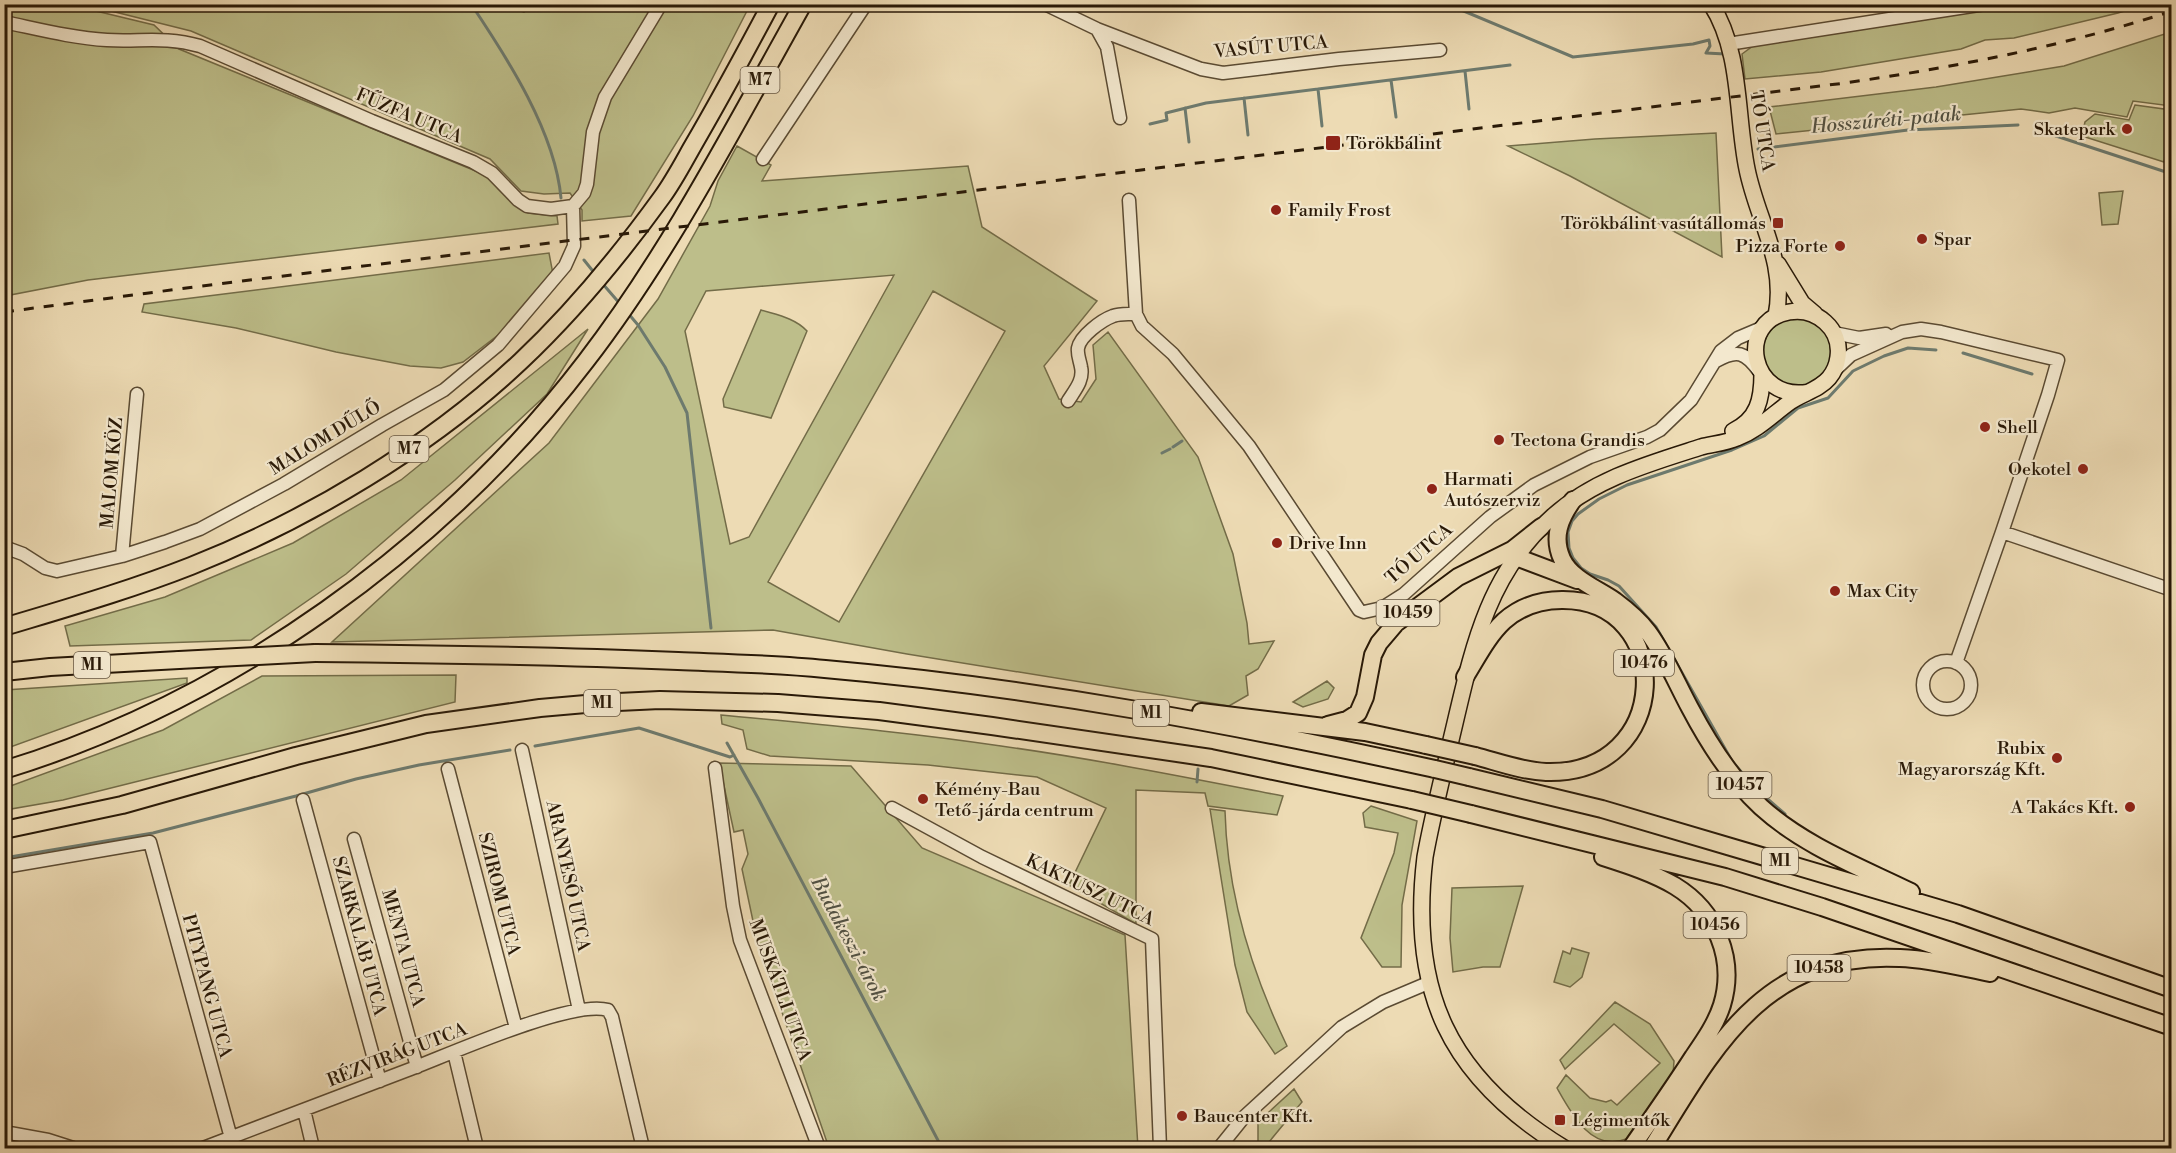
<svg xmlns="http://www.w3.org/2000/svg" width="2176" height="1153" viewBox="0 0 2176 1153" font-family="'Libre Bodoni',serif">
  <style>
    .green { fill: #bdbe8a; stroke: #736c48; stroke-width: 1.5; fill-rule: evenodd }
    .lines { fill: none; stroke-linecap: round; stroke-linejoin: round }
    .stream { stroke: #6d7a6e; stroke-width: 3 }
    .minor-casing { stroke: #5a4a32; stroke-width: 15 }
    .major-casing { stroke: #291907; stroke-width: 18 }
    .highway-casing { stroke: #291907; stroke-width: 20 }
    .minor { stroke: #f3e8ce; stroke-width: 12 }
    .major { stroke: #eddbb4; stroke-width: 15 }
    .highway { stroke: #eddbb4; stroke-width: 16 }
    .rail { stroke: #291907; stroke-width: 3; stroke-dasharray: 10 10; stroke-linecap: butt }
    .highway-bridge-casing { stroke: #291907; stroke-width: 20; stroke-linecap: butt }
    .highway-bridge { stroke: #eddbb4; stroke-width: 16 }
    .poi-dot { fill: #8f2418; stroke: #f3e8ce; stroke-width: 2 }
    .labels { text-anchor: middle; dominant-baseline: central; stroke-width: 4.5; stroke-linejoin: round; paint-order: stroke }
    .shield { fill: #f3e8ce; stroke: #665743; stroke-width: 1.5 }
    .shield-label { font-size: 16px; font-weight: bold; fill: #291907 }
    .street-label { font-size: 18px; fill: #291907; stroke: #f3e8ce }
    .poi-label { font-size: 18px; fill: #291907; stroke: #f3e8ce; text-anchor: start }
    .water-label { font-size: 20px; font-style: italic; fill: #515143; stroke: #f3e8ce }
  </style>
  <rect width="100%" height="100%" fill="#eddbb4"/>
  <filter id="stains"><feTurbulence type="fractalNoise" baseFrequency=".00333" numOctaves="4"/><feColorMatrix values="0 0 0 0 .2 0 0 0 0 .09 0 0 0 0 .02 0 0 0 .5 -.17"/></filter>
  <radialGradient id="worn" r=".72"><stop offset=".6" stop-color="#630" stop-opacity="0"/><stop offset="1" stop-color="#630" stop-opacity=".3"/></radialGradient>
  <path class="green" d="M501 4 524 12 529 4 750 5 693 116 631 216 582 221V210L570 193 544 194 521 191 490 159 191 31 87 5Z
    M2036 4 2144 5 2118 13 2014 38 1985 40 1961 49 1821 72 1745 79 1742 54 1753 46 1935 18 1965 11Z
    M5 5H71L154 25 179 49 483 174 528 213 557 216 558 224 88 280 5 296Z
    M2171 32V106L2133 101 2127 117 2075 108 2049 113 2021 109 1776 134 1769 107 1936 87 2064 66Z
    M2135 105 2171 110V138L2164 162 2082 136 2085 122 2095 114 2129 120Z
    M1716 133 1722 257 1570 176 1508 146 1595 139Z
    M737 146 771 165 762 181 968 166 982 227 1097 301 1044 366 1059 399 1081 402 1096 379 1093 345 1108 332 1198 457 1233 554 1247 623 1249 644 1274 641 1258 669 1246 676 1248 695 1229 706 907 654 773 630 332 642 549 443 658 299 710 206 718 181ZM894 275 749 537 730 544 685 331 706 291ZM933 291 1005 331 839 622 768 582Z
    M2123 191 2118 224 2102 225 2099 193Z
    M549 253 553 274 515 322 463 362 441 368 410 366 336 352 236 328 142 312 144 304Z
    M761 310C777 315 795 318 807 331L771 418 724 407 723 399Z
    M1763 352a34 34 0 1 1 68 0a34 34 0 1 1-68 0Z
    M588 329 547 394 455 480 346 574 251 640 70 646 65 626 165 597 293 543 401 480Z
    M456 675 455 702 63 800 5 810V788L163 730 262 676Z
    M187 678V683L5 749V690Z
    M1327 681 1334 688 1328 699 1303 707 1293 702Z
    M721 715C814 724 908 732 1001 746 1095 759 1189 778 1283 796L1277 815 1208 806 1205 793 1136 790V924L1069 885 1106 808 1037 777 928 765 770 756 747 749 743 730 722 724Z
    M719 763 851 766 922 848 1125 935 1138 1148H829L757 940 742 869 748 854 743 830 734 832Z
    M1371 806 1417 821 1402 905 1401 967H1382L1361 938 1394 853 1398 833 1365 827 1363 813Z
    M1210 809 1225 811C1227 894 1251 971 1287 1046L1275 1054 1247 1012 1235 965Z
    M1523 886 1500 967H1483L1453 972 1450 938 1452 888Z
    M1572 948 1589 953 1582 977 1570 987 1554 982 1563 951 1570 954Z
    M1615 1002 1650 1024 1674 1061 1673 1075 1626 1139C1592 1153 1571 1113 1557 1088L1566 1075 1590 1098 1606 1102 1611 1100 1617 1105 1660 1063 1614 1024 1565 1069 1560 1060Z
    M1294 1089 1302 1102 1264 1148H1251L1258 1143V1122Z"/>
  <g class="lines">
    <path class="stream" d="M471 4C508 59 555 132 561 198
      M1447 4 1573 57 1693 44 1709 40 1710 46 1706 53 1725 54
      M1465 71 1469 109
      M1391 80 1396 117
      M1318 89 1322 126
      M1244 98 1248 135
      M1185 108 1189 142
      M1150 124 1167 120 1166 113 1206 103 1510 65
      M2047 133 2172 174
      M1758 149 1908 130 2018 125
      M584 260 596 275
      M602 283 621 305
      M627 312 638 325 665 367 687 413 711 628
      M1963 353 2032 374
      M1173 447 1182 441
      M1162 453 1170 449
      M727 743 758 798 942 1148
      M535 746 639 728 730 757 734 755
      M1197 782 1198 769
      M1785 814 1755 788 1732 761 1656 627 1619 586 1608 580 1590 574 1581 568 1573 558 1569 548 1568 532 1572 521 1578 514 1599 499 1627 485 1732 450 1764 436 1798 408 1828 398 1853 371 1884 356 1908 348 1936 350
      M4 858 153 833 296 796 356 779 419 765 510 750"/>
    <defs>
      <path id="minor" d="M1045 4 1097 29 1201 69 1223 73 1339 59 1440 50
        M4 22C38 29 72 38 107 40 140 42 165 36 200 46L372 121 473 162 492 173 518 200 527 206 551 209 573 206 584 193 587 184 593 132 605 97 661 4
        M1097 29 1107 47 1120 118
        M1728 44 1985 4
        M763 159 866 4
        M1129 200 1136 314 1142 326 1173 354 1249 446 1359 610 1364 612 1382 608 1404 594 1490 517 1534 485 1590 457 1647 437 1660 430 1691 400 1721 351 1738 338 1764 327
        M1834 333 1859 338 1886 334
        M1716 361C1737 349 1745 352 1759 371
        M1834 371 1851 355 1902 332 1921 329 1941 332 2058 360 2048 395 2002 532 1956 663
        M1068 401C1075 390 1084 380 1081 367 1080 361 1077 354 1078 348 1080 336 1102 320 1113 316 1120 313 1128 314 1136 314
        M2002 532 2172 590
        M4 547 23 554 45 568 57 571 122 556 165 542 200 529 284 484 382 425 444 390 498 345 565 266 574 246 573 206
        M122 556 137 394
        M1923 685a24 24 0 1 1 48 0a24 24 0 1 1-48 0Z
        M522 750 579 1010
        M715 768 733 906 740 940 819 1148
        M448 769 516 1028
        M303 800 380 1081
        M892 808 982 857 1152 939 1160 1148
        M354 839 417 1067
        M4 867 150 842 231 1138
        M454 1052 477 1148
        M304 1110 313 1148
        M4 1132 48 1140 73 1148
        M203 1148C271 1122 340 1096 408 1070 448 1055 572 999 608 1010L612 1017 643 1148
        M1219 1148 1244 1117 1342 1027 1383 1002 1428 983"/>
      <path id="major" d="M1711 4C1742 52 1736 116 1747 169 1757 220 1787 262 1776 316
        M1778 264 1802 303 1815 314
        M1733 431C1758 419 1762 399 1762 374
        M1564 1148C1448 1077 1409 991 1425 857 1432 818 1442 779 1451 740 1471 657 1484 577 1552 517 1594 479 1648 464 1701 447 1713 444 1726 443 1737 438 1758 430 1772 415 1790 402 1803 393 1819 390 1829 378 1834 372 1837 365 1838 357 1842 329 1816 307 1789 312 1735 321 1750 403 1809 392"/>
      <path id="highway" d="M1573 500C1560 518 1552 537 1562 559 1571 579 1598 589 1615 601 1627 610 1639 620 1648 632 1665 655 1676 682 1690 708 1709 744 1731 779 1761 807 1804 846 1860 867 1911 892
        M1516 557 1577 580
        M4 627C67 608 130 590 191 566 307 520 430 447 521 361 573 312 620 255 662 197 673 182 682 165 691 149 719 101 745 53 771 4
        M315 653C436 654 557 656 678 661 727 663 777 664 825 669 1031 687 1234 725 1435 769
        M4 672 50 667 179 660
        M1465 677C1477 658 1487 637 1504 621 1520 607 1540 600 1562 600 1676 599 1674 776 1546 772 1522 771 1498 762 1475 756
        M1201 712 1365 732 1426 745
        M1328 725 1347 720 1358 713 1365 697 1373 655 1379 643 1396 623 1458 577 1512 550 1541 527
        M4 770C230 701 443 548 586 361 670 252 735 125 803 4
        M1469 777 1602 809 1958 914 2172 989
        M1471 814 1725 877 1822 907 2172 1027
        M4 830 122 805 296 756 426 724 540 708 597 703 660 700 778 703 879 711 992 726 1211 758 1412 800
        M1603 857C1628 865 1653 873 1675 886 1716 911 1736 959 1722 1005 1716 1024 1704 1041 1693 1057 1673 1088 1652 1118 1631 1148
        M1652 1148C1714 1048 1763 951 1900 958 1930 959 1960 967 1990 973"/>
    </defs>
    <use href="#minor" class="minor-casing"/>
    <use href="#major" class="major-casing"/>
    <use href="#highway" class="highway-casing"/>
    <use href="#minor" class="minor"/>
    <use href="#major" class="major"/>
    <use href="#highway" class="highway"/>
    <path class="rail" d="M4 312 194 287 1845 83C1956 67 2065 46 2172 11"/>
    <defs>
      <path id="highway-bridge" d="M179 660 315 653
        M1426 745 1475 756
        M1435 769 1469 777
        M1412 800 1471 814"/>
    </defs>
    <use href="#highway-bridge" class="highway-bridge-casing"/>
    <use href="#highway-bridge" class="highway-bridge"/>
  </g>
  <g class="poi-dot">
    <circle cx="2127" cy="129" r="6"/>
    <rect x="1325" y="135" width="16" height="16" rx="3"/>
    <circle cx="1276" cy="210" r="6"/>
    <rect x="1772" y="217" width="12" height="12" rx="3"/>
    <circle cx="1922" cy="239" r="6"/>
    <circle cx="1840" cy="246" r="6"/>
    <circle cx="1985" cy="427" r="6"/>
    <circle cx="1499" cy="440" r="6"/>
    <circle cx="2083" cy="469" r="6"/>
    <circle cx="1432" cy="489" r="6"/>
    <circle cx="1277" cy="543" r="6"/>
    <circle cx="1835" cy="591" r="6"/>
    <circle cx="2057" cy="758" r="6"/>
    <circle cx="923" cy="799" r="6"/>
    <circle cx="2130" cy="807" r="6"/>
    <circle cx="1182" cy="1116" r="6"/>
    <rect x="1554" y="1114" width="12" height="12" rx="3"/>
  </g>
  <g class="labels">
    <g class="shield">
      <rect x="740.5" y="67" width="39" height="26" rx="4.5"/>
      <rect x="389.5" y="436" width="39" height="26" rx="4.5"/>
      <rect x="1376.5" y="600" width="63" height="26" rx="4.5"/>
      <rect x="1614" y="650" width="60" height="26" rx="4.5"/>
      <rect x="74" y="652" width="36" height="26" rx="4.5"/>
      <rect x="584" y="690" width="36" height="26" rx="4.5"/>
      <rect x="1133" y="700" width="36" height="26" rx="4.5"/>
      <rect x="1708.5" y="772" width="63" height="26" rx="4.5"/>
      <rect x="1762" y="848" width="36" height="26" rx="4.5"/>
      <rect x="1683.5" y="912" width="63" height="26" rx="4.5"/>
      <rect x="1787.5" y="955" width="63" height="26" rx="4.5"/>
    </g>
    <g class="shield-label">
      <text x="760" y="80">M7</text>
      <text x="409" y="449">M7</text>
      <text x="1408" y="613">10459</text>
      <text x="1644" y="663">10476</text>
      <text x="92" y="665">M1</text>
      <text x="602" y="703">M1</text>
      <text x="1151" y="713">M1</text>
      <text x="1740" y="785">10457</text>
      <text x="1780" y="861">M1</text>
      <text x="1715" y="925">10456</text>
      <text x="1819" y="968">10458</text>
    </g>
    <g class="street-label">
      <text transform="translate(1271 47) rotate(-5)">VASÚT UTCA</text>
      <text transform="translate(409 116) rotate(23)">FŰZFA UTCA</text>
      <text transform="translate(1762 131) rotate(81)">TÓ UTCA</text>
      <text transform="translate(325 438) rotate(-31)">MALOM DŰLŐ</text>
      <text transform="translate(112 473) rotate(-85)">MALOM KÖZ</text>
      <text transform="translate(1419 554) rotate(-41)">TÓ UTCA</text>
      <text transform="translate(568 876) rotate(78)">ARANYESŐ UTCA</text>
      <text transform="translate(1090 890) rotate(26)">KAKTUSZ UTCA</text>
      <text transform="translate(499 894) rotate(76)">SZIROM UTCA</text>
      <text transform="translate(359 936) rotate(75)">SZARKALÁB UTCA</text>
      <text transform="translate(403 948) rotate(75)">MENTA UTCA</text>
      <text transform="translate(207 986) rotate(75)">PITYPANG UTCA</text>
      <text transform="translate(780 990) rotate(70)">MUSKÁTLI UTCA</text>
      <text transform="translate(397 1055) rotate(-21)">RÉZVIRÁG UTCA</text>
    </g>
    <g class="poi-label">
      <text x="2115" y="129" text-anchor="end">Skatepark</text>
      <text x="1346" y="143">Törökbálint</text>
      <text x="1288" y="210">Family Frost</text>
      <text x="1766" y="223" text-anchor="end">Törökbálint vasútállomás</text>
      <text x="1934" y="239">Spar</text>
      <text x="1828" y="246" text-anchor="end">Pizza Forte</text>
      <text x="1997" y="427">Shell</text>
      <text x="1511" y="440">Tectona Grandis</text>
      <text x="2071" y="469" text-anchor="end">Oekotel</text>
      <text x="1444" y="479">Harmati<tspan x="1444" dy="21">Autószerviz</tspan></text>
      <text x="1289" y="543">Drive Inn</text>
      <text x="1847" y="591">Max City</text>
      <text x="2045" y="748" text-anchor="end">Rubix<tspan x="2045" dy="21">Magyarország Kft.</tspan></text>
      <text x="935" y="789">Kémény-Bau<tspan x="935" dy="21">Tető-járda centrum</tspan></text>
      <text x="2118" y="807" text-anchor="end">A Takács Kft.</text>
      <text x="1194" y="1116">Baucenter Kft.</text>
      <text x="1572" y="1120">Légimentők</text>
    </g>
    <g class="water-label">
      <text transform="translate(1886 121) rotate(-5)">Hosszúréti-patak</text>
      <text transform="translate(848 939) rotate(62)">Budakeszi-árok</text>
    </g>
  </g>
  <rect width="2176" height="1153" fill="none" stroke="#eddbb4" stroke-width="24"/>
  <rect x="6" y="6" width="2164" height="1141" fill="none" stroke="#291907" stroke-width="3"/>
  <rect x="12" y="12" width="2152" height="1129" fill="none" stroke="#291907" stroke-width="1.5"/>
  <rect width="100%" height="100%" filter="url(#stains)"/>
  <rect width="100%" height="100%" fill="url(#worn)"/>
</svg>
